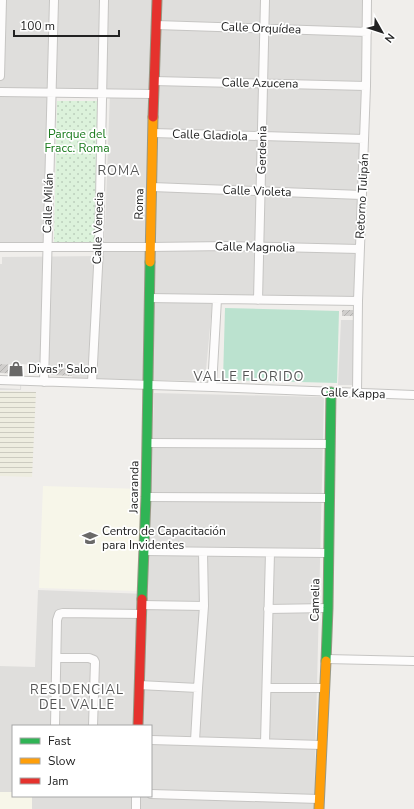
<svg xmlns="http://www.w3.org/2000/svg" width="414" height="809" viewBox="0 0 414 809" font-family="'Nunito Sans',sans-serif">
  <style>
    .residential { fill: #dfdedc; fill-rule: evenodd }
    .education { fill: #f7f6e9 }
    .farmland { fill: url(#farmland-rules) }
    .park { fill: url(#park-dots) }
    .pitch { fill: #bbe2cf }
    .parking { fill: #dedddc }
    .building { fill: url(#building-hatch) }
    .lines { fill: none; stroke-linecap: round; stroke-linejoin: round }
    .street-casing { stroke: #c6c5c3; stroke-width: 10 }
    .fast-casing { stroke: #989884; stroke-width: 11 }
    .slow-casing { stroke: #989884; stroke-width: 11 }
    .jam-casing { stroke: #989884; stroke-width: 11 }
    .street { stroke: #fdfcfc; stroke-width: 8 }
    .fast { stroke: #30b455; stroke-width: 9 }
    .slow { stroke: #ff9f0a; stroke-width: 9 }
    .jam { stroke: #e5322d; stroke-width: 9 }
    .labels { text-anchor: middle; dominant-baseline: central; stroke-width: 3.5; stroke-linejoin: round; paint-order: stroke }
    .street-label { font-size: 12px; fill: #222; stroke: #fff }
    .park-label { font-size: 12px; fill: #17791a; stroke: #fff }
    .poi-label { font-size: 12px; fill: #222; stroke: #fff; text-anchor: start }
    .neighbourhood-label { font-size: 13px; letter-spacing: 1px; fill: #555; stroke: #fff }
  </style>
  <defs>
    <pattern id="farmland-rules" width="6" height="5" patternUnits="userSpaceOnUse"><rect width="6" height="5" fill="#eeede0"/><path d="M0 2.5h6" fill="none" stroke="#cccbc0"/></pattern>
    <pattern id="park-dots" width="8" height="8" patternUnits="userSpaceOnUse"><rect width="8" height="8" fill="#dcf2db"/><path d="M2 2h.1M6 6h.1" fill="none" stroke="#bccfbc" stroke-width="1.8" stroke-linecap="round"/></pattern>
    <pattern id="building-hatch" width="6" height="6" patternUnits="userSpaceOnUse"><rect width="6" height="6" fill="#d0cecc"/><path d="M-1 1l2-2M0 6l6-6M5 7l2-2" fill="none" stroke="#b2b1af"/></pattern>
  </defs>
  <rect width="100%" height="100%" fill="#f0eeeb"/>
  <path class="residential" d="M0 0H365L358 299 213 295 205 381 72 379 73 368 22 364 21 390H0V388L20 389 21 365 0 364V264H2V257L104 256 110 92 49 90 43 244 0 243Z
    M154 393 324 397 314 809H0V666L35 667 38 590 147 594ZM13 726H151V796H13Z"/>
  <path class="education" d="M43 486 141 489 137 591 39 588Z
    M0 792H13V796H32V809H0Z"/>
  <path class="farmland" d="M0 391 36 392 32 477 0 476Z"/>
  <path class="park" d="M57 101H100L96 246 54 245Z"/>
  <path class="pitch" d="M225 308 339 311 337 383 223 380Z"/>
  <path class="parking" d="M341 320H356L353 385H338Z"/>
  <path class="building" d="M342 310H355V316H342Z
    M0 364 21 365V374L0 373Z
    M51 367 73 369 72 376 50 375Z"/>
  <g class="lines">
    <defs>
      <path id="street" d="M156 25 367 32
        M0 76 2 0
        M154 81 366 86
        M0 92 153 94
        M153 133 364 139
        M152 187 362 195
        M0 247H150L228 246 359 249
        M149 298 358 301
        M258 300 265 0
        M0 380 212 387 414 395
        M44 382 54 0
        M92 383 99 248 104 0
        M212 387 217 299
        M357 393 358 301 366 86 367 0
        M147 443 329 444
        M146 497 329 498
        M144 551 328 553
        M142 605 204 606
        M268 609 328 608
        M57 658H89L94 660 95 662 93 726
        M326 659 414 661
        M139 685 198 688
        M267 688H324
        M55 726 57 620 59 614 63 613 142 614
        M151 740 322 745
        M195 741 198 688 204 606 203 552
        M265 743 270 553
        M151 794 319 799
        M136 809V796"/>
      <path id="fast" d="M142 599 146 497 150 262
        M326 661 328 608 331 392"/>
      <path id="slow" d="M150 262 153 117
        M319 809 326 661"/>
      <path id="jam" d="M153 117 157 0
        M138 726 142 599"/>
    </defs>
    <use href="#street" class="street-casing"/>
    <use href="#fast" class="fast-casing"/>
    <use href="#slow" class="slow-casing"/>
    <use href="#jam" class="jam-casing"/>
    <use href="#street" class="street"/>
    <use href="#fast" class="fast"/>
    <use href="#slow" class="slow"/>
    <use href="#jam" class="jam"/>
  </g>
  <defs>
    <symbol id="shop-bare" viewBox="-9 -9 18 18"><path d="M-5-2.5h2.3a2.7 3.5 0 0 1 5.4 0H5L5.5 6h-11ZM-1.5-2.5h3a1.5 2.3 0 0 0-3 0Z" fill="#6a6968" stroke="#fff" stroke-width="2.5" paint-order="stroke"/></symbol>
    <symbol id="university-bare" viewBox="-9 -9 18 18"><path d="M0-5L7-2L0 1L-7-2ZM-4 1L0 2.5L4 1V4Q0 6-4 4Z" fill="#6a6968" stroke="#fff" stroke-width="2.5" paint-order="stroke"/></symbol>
  </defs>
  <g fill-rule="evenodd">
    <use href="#shop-bare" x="5" y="358" width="22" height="22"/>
    <use href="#university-bare" x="79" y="527" width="22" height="22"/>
  </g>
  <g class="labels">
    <g class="street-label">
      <text transform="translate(261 28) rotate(2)">Calle Orquídea</text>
      <text transform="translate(260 83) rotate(1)">Calle Azucena</text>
      <text transform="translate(210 135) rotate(2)">Calle Gladiola</text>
      <text transform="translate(262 150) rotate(-89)">Gerdenia</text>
      <text transform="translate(257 191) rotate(2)">Calle Violeta</text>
      <text transform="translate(362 196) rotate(-87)">Retorno Tulipán</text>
      <text transform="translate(48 203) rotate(-88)">Calle Milán</text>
      <text transform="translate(139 204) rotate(-89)">Roma</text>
      <text transform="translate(98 228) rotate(-88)">Calle Venecia</text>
      <text transform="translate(255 247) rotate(1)">Calle Magnolia</text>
      <text transform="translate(353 393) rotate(2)">Calle Kappa</text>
      <text transform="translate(134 487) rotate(-89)">Jacaranda</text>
      <text transform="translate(315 600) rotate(-89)">Camelia</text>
    </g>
    <g class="park-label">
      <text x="77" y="134">Parque del<tspan x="77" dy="14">Fracc. Roma</tspan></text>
    </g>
    <g class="poi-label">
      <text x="28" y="369">Divas'' Salon</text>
      <text x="102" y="531">Centro de Capacitación<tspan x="102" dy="14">para Invidentes</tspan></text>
    </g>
    <g class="neighbourhood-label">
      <text x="119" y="171">ROMA</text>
      <text x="249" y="377">VALLE FLORIDO</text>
      <text x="77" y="690">RESIDENCIAL<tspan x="77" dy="15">DEL VALLE</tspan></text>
    </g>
  </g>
  <rect x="12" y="725" width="140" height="72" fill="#ffffff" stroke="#a7a7a7"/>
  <rect x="20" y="738" width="20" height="6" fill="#30b455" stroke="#a7a7a7"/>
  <text x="48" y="745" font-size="12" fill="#222222">Fast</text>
  <rect x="20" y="758" width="20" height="6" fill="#ff9f0a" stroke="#a7a7a7"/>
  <text x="48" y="765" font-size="12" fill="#222222">Slow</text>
  <rect x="20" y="778" width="20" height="6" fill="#e5322d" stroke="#a7a7a7"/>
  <text x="48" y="785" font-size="12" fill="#222222">Jam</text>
  <g transform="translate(382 32) rotate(129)" stroke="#ffffff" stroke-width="3" paint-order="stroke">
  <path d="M0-3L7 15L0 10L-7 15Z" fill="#222222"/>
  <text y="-6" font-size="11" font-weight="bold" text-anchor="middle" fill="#222222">N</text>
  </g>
  <path d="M14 30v6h105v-6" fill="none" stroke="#222222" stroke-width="2"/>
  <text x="20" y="30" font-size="12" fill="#222222" stroke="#ffffff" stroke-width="3" paint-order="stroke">100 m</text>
</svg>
